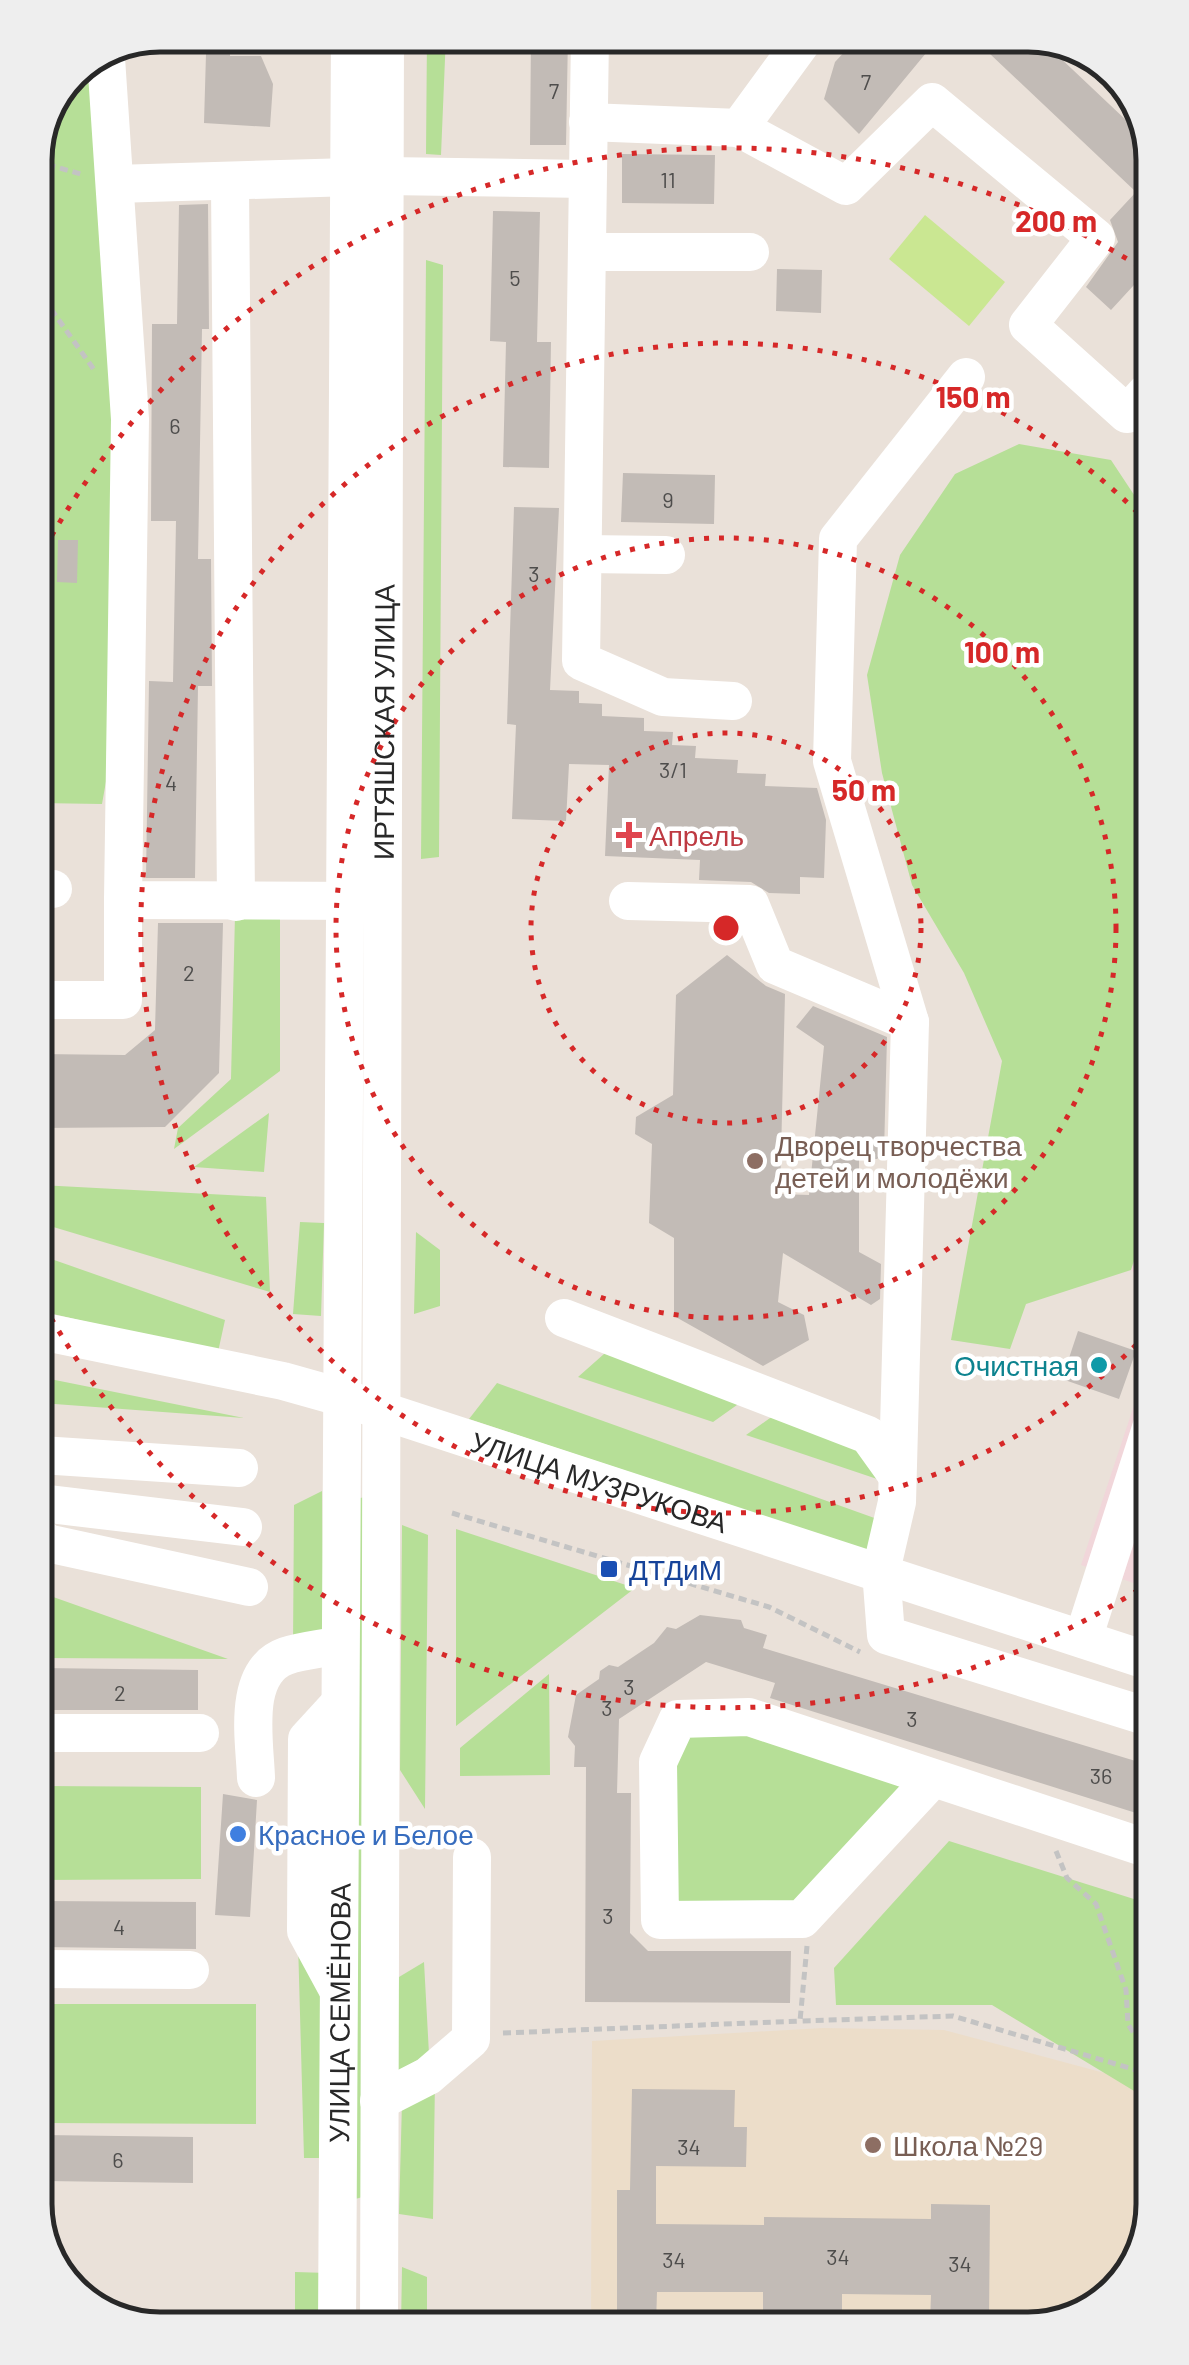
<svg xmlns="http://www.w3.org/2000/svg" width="1189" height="2365" viewBox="0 0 1189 2365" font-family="Barlow,sans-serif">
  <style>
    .education { fill: #ecddc9 }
    .medical { fill: #f1d6da }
    .green { fill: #b6df97 }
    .pitch { fill: #cae792 }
    .building { fill: #c2bbb6 }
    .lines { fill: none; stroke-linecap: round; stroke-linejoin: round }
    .path { stroke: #c3c3c3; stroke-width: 5; stroke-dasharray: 8 5; stroke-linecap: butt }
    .minor { stroke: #fff; stroke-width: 38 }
    .ring { fill: none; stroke: #d62828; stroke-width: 5; stroke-dasharray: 5 10 }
    .health-dot { fill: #e0444e; stroke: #fff; stroke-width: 4 }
    .education-dot { fill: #8d6e63; stroke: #fff; stroke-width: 4 }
    .culture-dot { fill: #0f9aa8; stroke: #fff; stroke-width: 4 }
    .transit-dot { fill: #1a4fb4; stroke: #fff; stroke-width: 4 }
    .shop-dot { fill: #3f7fe0; stroke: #fff; stroke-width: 4 }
    .labels { text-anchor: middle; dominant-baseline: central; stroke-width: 9; stroke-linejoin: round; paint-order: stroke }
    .number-label { font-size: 22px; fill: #4e4d4c }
    .street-label { font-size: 28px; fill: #282828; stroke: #fff }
    .health-label { font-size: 28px; fill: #be3a42; stroke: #fff; text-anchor: start }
    .education-label { font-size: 28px; fill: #785e54; stroke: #fff; text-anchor: start }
    .culture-label { font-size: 28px; fill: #0d838f; stroke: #fff; text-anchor: end }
    .transit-label { font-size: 28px; fill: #164399; stroke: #fff; text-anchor: start }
    .shop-label { font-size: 28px; fill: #366cbe; stroke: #fff; text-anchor: start }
    .rim { fill: none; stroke: #282828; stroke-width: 5 }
    .centre { fill: #d62828; stroke: #fff; stroke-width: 5 }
    .ring-label { font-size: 30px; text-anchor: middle; font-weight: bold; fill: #d62828; stroke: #fff; stroke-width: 9; stroke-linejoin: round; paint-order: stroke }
  </style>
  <rect width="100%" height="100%" fill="#eae1d9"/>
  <path class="education" d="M823 2028 944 2030 1153 2086 1154 2205 1132 2274 1076 2321 591 2325 592 2041Z"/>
  <path class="medical" d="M1150 1212V1287L1131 1270Z
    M1150 1357 1151 1589 1081 1565Z"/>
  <path class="green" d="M427 35H446L441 155 426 154Z
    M109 56 127 663 102 804 38 803 35 153 72 71Z
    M426 260 443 265 439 857 421 859Z
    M1019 444 1111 460 1146 513 1149 1016 1143 1034 1149 1036 1150 1212 1131 1270 1026 1304 1010 1349 951 1340 1002 1061 964 973 912 885 882 773 867 675 900 555 955 474Z
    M235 915 280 917V1071L174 1149 178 1128 231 1079Z
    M269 1113 264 1172 194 1167Z
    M40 1185 266 1197 270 1292 40 1223Z
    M300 1222 324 1223 321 1316 293 1314Z
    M416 1232 440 1250V1306L414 1314Z
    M40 1255 225 1320 218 1352 40 1311Z
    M613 1346 744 1400 713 1422 578 1377Z
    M45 1378 244 1418 41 1403V1380Z
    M497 1383 880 1520 871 1552 469 1419Z
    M784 1408 863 1439 883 1481 746 1435Z
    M322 1491 324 1641 293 1647 294 1505Z
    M371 1496 363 2197 355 2199 360 1498Z
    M402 1525 428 1535 425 1809 400 1770Z
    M456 1529 635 1588 456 1726Z
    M42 1593 228 1659 42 1658Z
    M549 1674 550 1775 460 1776V1748Z
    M692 1731 751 1735 903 1784 795 1902 674 1906 670 1767Z
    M42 1786 201 1787V1879L43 1880Z
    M949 1841 1153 1905 1154 2103 992 2005H836L834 1968Z
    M298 1942 326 1991 325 2158H304Z
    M424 1962 429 2054 392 2074 399 1977Z
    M43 2004H256V2124L44 2123Z
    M435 2079 433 2219 399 2214 402 2102Z
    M402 2267 427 2277V2327H401Z
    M295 2272 328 2273V2328H295Z"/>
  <path class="pitch" d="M925 215 1005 282 969 326 889 259Z"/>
  <path class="building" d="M162 35H230V56H261L273 84 270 127 204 123 206 54 162 51Z
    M531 35H568L566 145H530Z
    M860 35H941L859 134 824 99 835 62Z
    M970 35H1036L1145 138V273L1111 310 1086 287 1118 242 1110 220 1136 192Z
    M622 154 715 155 714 204 622 203Z
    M208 204 209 329H202L198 559H211L212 686H198L195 878H146L149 681 173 682 176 521H151L152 324H177L179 205Z
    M493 211 540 212 537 342H551L549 468 503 467 506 342 490 341Z
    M777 269 822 270 821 313 776 311Z
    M623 473 715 475 714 524 621 522Z
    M514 507 559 508 550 690 579 691V703L602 704V716L644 718V731L673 732 672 745 696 746 695 758 738 760 737 773 766 774 765 786 817 788 826 820 824 878 800 877V894L769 893 751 882 699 880 700 860 605 856 609 765 569 764 566 821 512 819 516 725 507 724Z
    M58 540H78L77 583 57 582Z
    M158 923H223L219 1073 165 1127 39 1128V1054L125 1055 155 1030Z
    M727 955 766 986 785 994 780 1194 809 1195 824 1046 796 1027 813 1006 887 1037 884 1152 877 1159H859V1252L881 1264 880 1299 871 1305 783 1253 778 1302 804 1315 809 1340 763 1366 674 1316V1238L649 1223 652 1144 635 1134 636 1117 673 1095 676 995Z
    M1078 1331 1136 1351 1119 1399 1062 1379Z
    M700 1615 741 1620 744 1628 767 1635 763 1648 1152 1766V1818L770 1698 775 1683 706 1662 619 1719 617 1793H631L630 1933 648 1951H791L790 2003 585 2002 586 1767H574L575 1746 568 1737 576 1695 599 1679 600 1671 609 1665 618 1667 654 1643 667 1627 676 1629Z
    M42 1668 198 1670V1710H42Z
    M223 1794 257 1800 250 1917 215 1915Z
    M43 1901 196 1902V1949L43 1947Z
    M632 2089 735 2090 734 2127H747L746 2167 656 2166V2224L764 2225V2217L931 2219V2204L990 2205 989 2321 930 2322 931 2295 842 2294V2323L763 2324V2292H657L656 2325H617V2190H630Z
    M44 2135 193 2137V2183L44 2181Z"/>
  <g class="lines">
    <path class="path" d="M35 161 84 175
      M36 288 95 371
      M452 1513 769 1607 860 1652
      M1056 1851 1067 1878 1096 1904 1126 1990 1128 2024 1153 2064
      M807 1946 800 2021 953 2016 1153 2075
      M503 2033 800 2021"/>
    <g class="minor">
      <path d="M590 35 581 661 663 697 733 701"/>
      <path d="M106 58 130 419 123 900 371 901"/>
      <path d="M588 122 739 128 807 35"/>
      <path d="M739 128 846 186 932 102 1096 238 1028 325 1127 414 1146 393"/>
      <path d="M115 184 385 176 587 179"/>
      <path d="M230 184 236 902"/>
      <path d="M588 252H750"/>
      <path d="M583 554 666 555"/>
      <path d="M38 889H53"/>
      <path d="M628 901 750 904 775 965 910 1022 897 1502 881 1571 886 1635 1152 1718"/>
      <path d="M39 1000H123V900"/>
      <path d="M910 1022 832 761 838 539 966 377"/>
      <path d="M564 1318 868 1435 896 1474"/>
      <path id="s1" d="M40 1331 283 1381 340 1397 1152 1662"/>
      <path d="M41 1455 239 1468"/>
      <path d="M41 1503 243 1527"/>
      <path d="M41 1537 42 1542 249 1587"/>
      <path d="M1083 1639 1151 1428"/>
      <path d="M42 1733H200"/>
      <path d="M256 1778C255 1742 241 1672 286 1656 303 1650 323 1649 340 1645"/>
      <path d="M933 1778 802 1919 660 1920 658 1762 678 1719 749 1717 1152 1850"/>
      <path d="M43 1969 190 1970"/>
      <path d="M338 1990 306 1931 307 1739 340 1703"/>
      <path d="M379 2101 428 2076 471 2039 472 1857"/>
      <path id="s2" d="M379 2327 385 35"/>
      <path id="s3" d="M337 2328 350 35"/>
    </g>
  </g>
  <g class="ring">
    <circle cx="726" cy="928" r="195"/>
    <circle cx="726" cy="928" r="390"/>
    <path d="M1147 1334A585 585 0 1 1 1143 518"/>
    <path d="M1151 1582A780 780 0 0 1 41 1300M37 562A780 780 0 0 1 1145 270"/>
  </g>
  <path class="health-dot" d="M624 820h10v10h10v10h-10v10h-10v-10h-10v-10h10z"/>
  <g class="education-dot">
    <circle cx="755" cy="1161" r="10"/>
    <circle cx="873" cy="2145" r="10"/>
  </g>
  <circle class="culture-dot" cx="1099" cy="1365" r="10"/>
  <rect class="transit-dot" x="599" y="1559" width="20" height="20" rx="5"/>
  <circle class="shop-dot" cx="238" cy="1834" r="10"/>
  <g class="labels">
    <g class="number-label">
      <text x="866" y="81">7</text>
      <text x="554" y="90">7</text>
      <text x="668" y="179">11</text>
      <text x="515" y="277">5</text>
      <text x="175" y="425">6</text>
      <text x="668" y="499">9</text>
      <text x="534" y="573">3</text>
      <text x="673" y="769">3/1</text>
      <text x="171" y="782">4</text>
      <text x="189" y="972">2</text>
      <text x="629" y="1686">3</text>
      <text x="120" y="1692">2</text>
      <text x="607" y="1707">3</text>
      <text x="912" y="1718">3</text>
      <text x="1101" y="1775">36</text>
      <text x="608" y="1915">3</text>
      <text x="119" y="1926">4</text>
      <text x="689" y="2146">34</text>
      <text x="118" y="2159">6</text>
      <text x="838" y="2256">34</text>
      <text x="674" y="2259">34</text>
      <text x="960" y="2263">34</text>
    </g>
    <g class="street-label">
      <text stroke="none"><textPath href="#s2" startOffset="1605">ИРТЯШСКАЯ УЛИЦА</textPath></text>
      <text stroke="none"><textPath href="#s1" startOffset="580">УЛИЦА МУЗРУКОВА</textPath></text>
      <text stroke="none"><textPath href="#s3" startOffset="315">УЛИЦА СЕМЁНОВА</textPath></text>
    </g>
    <g class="health-label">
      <text x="649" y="835">Апрель</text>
    </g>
    <g class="education-label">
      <text x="775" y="1145">Дворец творчества<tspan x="775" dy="32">детей и молодёжи</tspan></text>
      <text x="893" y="2145">Школа №29</text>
    </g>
    <g class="culture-label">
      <text x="1079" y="1365">Очистная</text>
    </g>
    <g class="transit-label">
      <text x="629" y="1569">ДТДиМ</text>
    </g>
    <g class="shop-label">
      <text x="258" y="1834">Красное и Белое</text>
    </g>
  </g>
  <path d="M0 0H1189V2365H0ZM160 52H1028A108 108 0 0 1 1136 160V2204A108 108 0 0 1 1028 2312H160A108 108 0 0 1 52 2204V160A108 108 0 0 1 160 52Z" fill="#eee" fill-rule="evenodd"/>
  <path class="rim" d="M160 52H1028A108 108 0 0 1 1136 160V2204A108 108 0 0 1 1028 2312H160A108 108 0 0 1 52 2204V160A108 108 0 0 1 160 52Z"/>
  <circle cx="726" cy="928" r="15" class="centre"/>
  <g class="ring-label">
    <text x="1056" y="232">200 m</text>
    <text x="973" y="408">150 m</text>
    <text x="1002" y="663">100 m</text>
    <text x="864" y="801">50 m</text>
  </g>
</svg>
